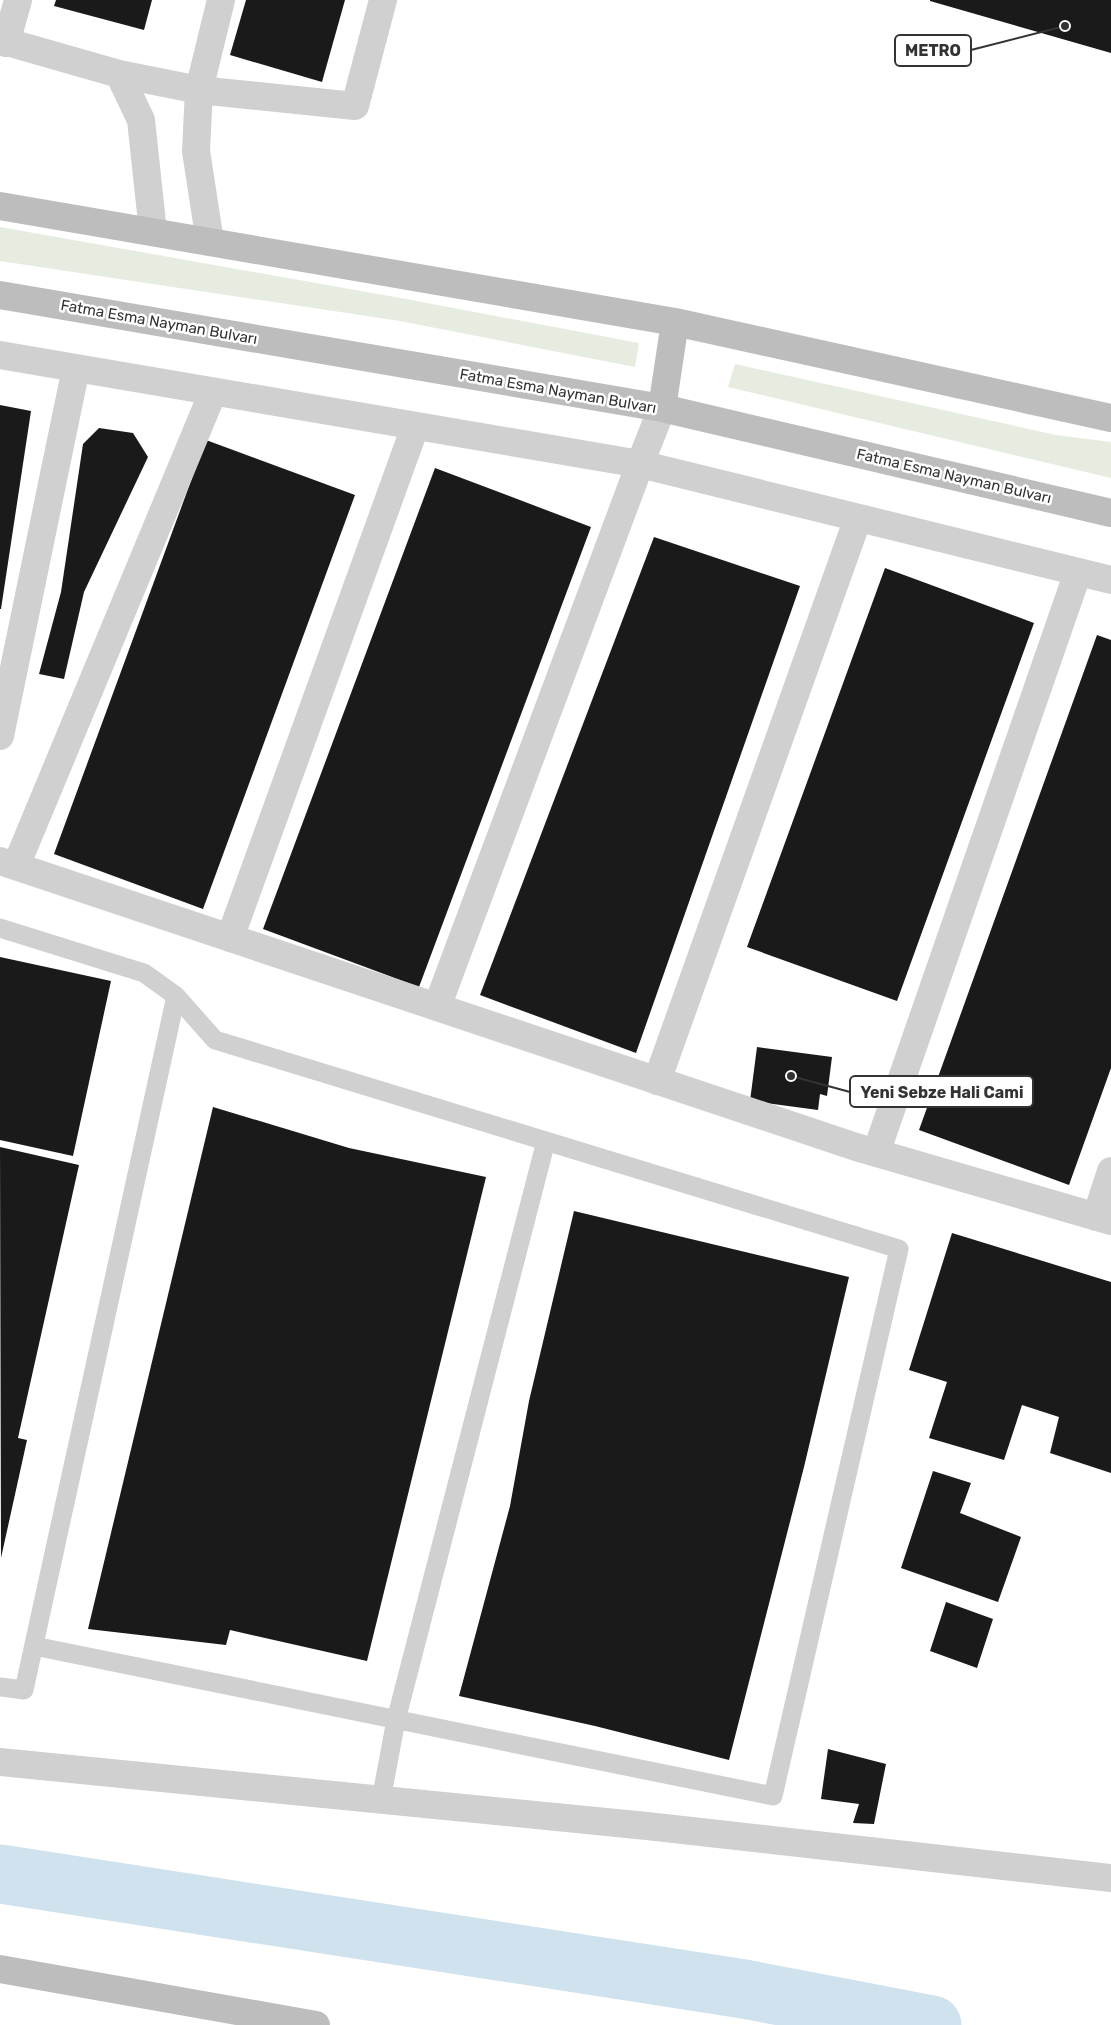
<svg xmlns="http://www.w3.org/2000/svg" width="1111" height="2025" viewBox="0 0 1111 2025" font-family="Rubik,sans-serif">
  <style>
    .green { fill: #e6ecdf }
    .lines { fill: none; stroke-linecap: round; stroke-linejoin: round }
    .river { stroke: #cfe2ee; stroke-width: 59 }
    .building { fill: #1a1a1a }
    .lane { stroke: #d0d0d0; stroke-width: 19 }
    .street { stroke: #d0d0d0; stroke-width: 28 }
    .secondary { stroke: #bdbdbd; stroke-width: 28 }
    .labels { text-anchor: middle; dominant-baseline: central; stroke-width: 5; stroke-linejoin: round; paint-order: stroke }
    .street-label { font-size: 15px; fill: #333; stroke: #fff }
    .leader { fill: none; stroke: #333; stroke-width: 2 }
    .callout-dot { fill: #333; stroke: #fff; stroke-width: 2 }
    .callout { fill: #fff; stroke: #333; stroke-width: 2 }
    .callout-label { font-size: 16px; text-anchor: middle; font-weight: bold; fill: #333 }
  </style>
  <rect width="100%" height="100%" fill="#fff"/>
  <path class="green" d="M0 227 406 299 639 343 635 367 400 321 0 261Z
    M735 364 1056 435 1111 442V478L728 387Z"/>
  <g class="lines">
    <path class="river" d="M0 1874 744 1989 932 2025"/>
  </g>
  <path class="building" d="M56 0H152L144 30 54 6Z
    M246 0H345L322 82 230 55Z
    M1111 0V53L930 1V0Z
    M0 405 31 411 1 609H0Z
    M99 428 133 433 148 457 84 592 64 679 39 674 61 592 83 444Z
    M206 440 355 495 203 909 54 854Z
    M435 468 591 527 419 987 263 929Z
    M654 537 800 586 636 1053 480 995Z
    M885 568 1034 623 897 1001 747 947Z
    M1097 635 1111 640V1068L1069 1185 919 1130Z
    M0 957 111 981 73 1156 0 1140Z
    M757 1047 832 1057 827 1096 820 1094 818 1110 750 1101Z
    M213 1107 349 1148 486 1177 367 1661 230 1630 226 1645 88 1629Z
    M0 1147 79 1165 18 1438 27 1440 1 1558Z
    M574 1211 849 1277 804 1467 729 1760 595 1726 459 1696 510 1506 529 1401Z
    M952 1233 1111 1282V1473L1050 1453 1059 1417 1022 1405 1004 1460 929 1438 947 1382 909 1370Z
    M933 1471 971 1483 960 1513 1021 1537 998 1602 901 1568Z
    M946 1602 993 1619 977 1668 930 1651Z
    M828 1749 886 1764 874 1824 853 1823 859 1804 821 1799Z"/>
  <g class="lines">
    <path class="lane" d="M0 928 144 973 176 996 215 1040 899 1249 773 1796 34 1646
      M0 1687 24 1690 176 996
      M381 1800 396 1720 546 1141"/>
    <path class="street" d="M0 40 119 74 199 90 355 106 383 0
      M6 43 18 0
      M119 74 141 120 153 232
      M210 242 196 151 199 90 221 0
      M0 355 640 464 662 408
      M0 736 76 368
      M0 861 856 1147 1111 1221
      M16 866 213 392
      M230 938 415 427
      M437 1007 640 464 1111 580
      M657 1081 858 518
      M876 1153 1078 572
      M1096 1217 1111 1171
      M0 1762 647 1826 1111 1878"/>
    <path class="secondary" d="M0 206 675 322 1111 418
      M0 295 662 408 1111 513
      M662 408 675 322
      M0 1969 316 2025"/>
  </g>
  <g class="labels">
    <g class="street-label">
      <text transform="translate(159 322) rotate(10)">Fatma Esma Nayman Bulvarı</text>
      <text transform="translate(558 391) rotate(10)">Fatma Esma Nayman Bulvarı</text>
      <text transform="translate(954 476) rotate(13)">Fatma Esma Nayman Bulvarı</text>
    </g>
  </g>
  <path class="leader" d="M1065 26L971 50M791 1076L850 1092"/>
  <g class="callout-dot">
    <circle cx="1065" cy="26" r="5"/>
    <circle cx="791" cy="1076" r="5"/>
  </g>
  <g class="callout">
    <rect x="895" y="35" width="76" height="31" rx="5"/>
    <rect x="850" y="1076" width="183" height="31" rx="5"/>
  </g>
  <g class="callout-label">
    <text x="933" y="56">METRO</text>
    <text x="942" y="1098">Yeni Sebze Hali Cami</text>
  </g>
</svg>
